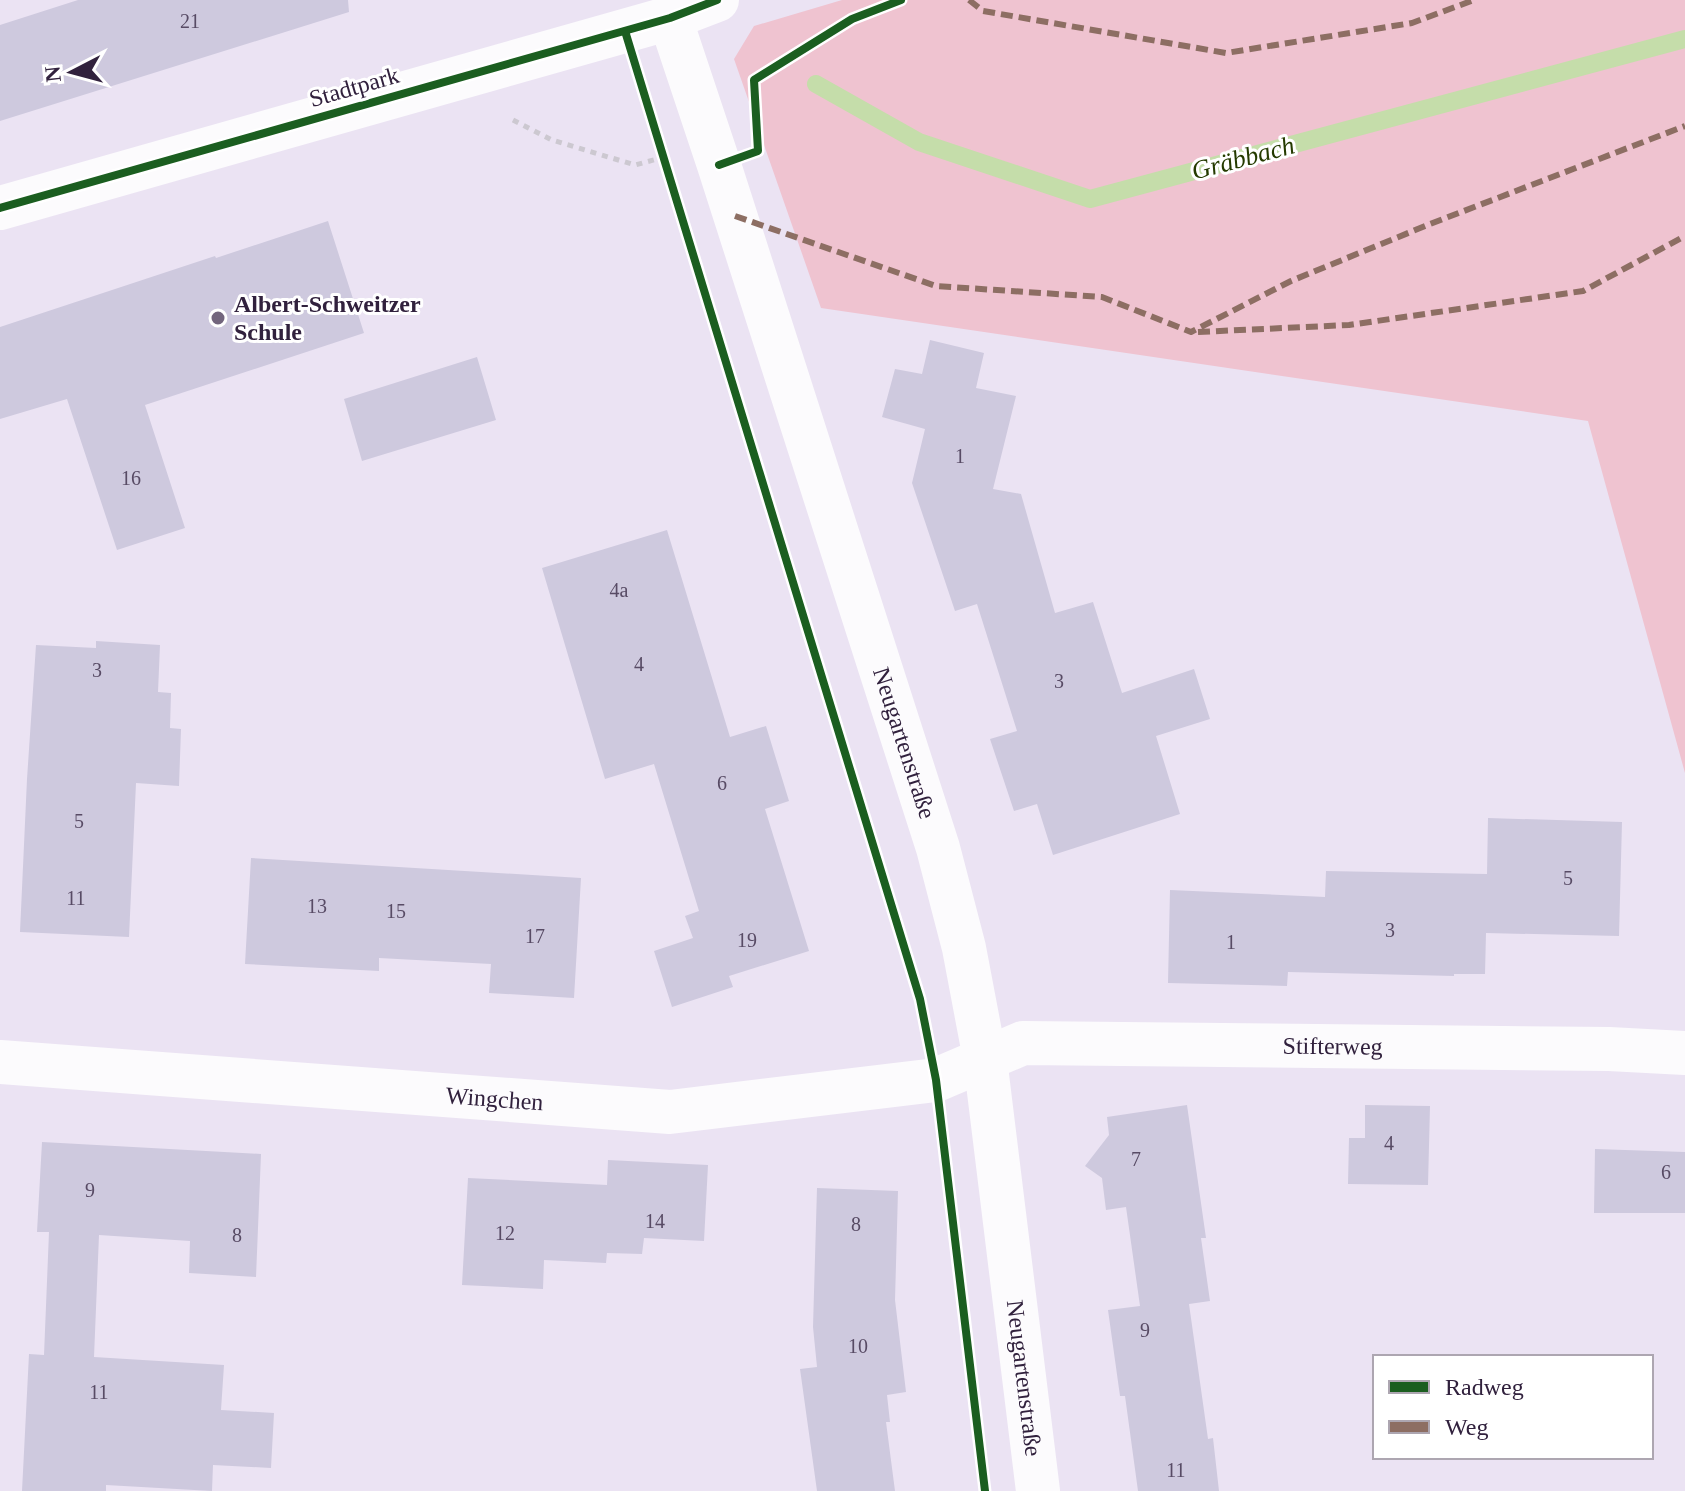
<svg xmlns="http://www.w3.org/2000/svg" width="1685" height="1491" viewBox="0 0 1685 1491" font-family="Georgia,serif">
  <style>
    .green { fill: #efc3d0 }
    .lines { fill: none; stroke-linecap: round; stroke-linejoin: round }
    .stream { stroke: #c5ddaa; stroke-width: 18 }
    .building { fill: #cec9de }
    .path { stroke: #ccc8d0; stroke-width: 5; stroke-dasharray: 6 6; stroke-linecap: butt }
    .street { stroke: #fcfbfd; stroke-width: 44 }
    .quiet { stroke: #8d6e63; stroke-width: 6; stroke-dasharray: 12 6; stroke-linecap: butt }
    .cycleway-casing { stroke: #fff; stroke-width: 13 }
    .cycleway { stroke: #1b5e20; stroke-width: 8 }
    .poi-dot { fill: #72657d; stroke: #fff; stroke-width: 3 }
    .labels { text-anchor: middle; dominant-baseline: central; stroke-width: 6; stroke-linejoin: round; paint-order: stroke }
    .number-label { font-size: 20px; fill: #584b65 }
    .street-label { font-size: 24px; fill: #31213d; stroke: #fff }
    .poi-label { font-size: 24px; font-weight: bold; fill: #31213d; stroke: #fff; text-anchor: start }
    .water-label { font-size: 26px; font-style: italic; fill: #253b00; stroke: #fff }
  </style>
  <rect width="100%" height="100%" fill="#ebe3f3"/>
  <path class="green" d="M842 0H1685V773L1588 421 821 308 734 59 754 26Z"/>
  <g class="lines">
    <path class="stream" d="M816 84 919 142 1090 199 1685 39"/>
  </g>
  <path class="building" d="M78 0H348L349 12 0 121V25Z
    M328 221 364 333 145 405 185 528 117 550 67 399 0 419V327L215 256 216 258Z
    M930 340 984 353 976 388 1016 396 993 489 1021 494 1055 613 1093 602 1122 693 1194 669 1210 719 1156 736 1180 814 1053 855 1037 804 1014 811 990 739 1017 731 977 604 955 611 912 483 925 429 882 417 895 369 922 374Z
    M477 357 496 420 362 461 344 399Z
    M667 530 730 737 766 726 789 801 765 809 809 951 729 976 733 987 672 1007 654 951 693 938 685 916 699 911 654 764 605 779 542 568Z
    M96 641 160 645 158 692 171 693 170 728 181 729 179 786 136 783 129 937 20 932 27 779 36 645 96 648Z
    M1488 818 1622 822 1619 936 1486 933 1485 974H1454V976L1288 972 1287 986 1168 983 1170 890 1325 897 1326 871 1487 874Z
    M251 858 581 878 574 998 489 993 491 964 379 958V971L245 964Z
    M1187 1105 1206 1238H1201L1210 1301 1189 1304 1208 1439 1213 1438 1219 1491H1138L1125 1396H1120L1108 1310 1140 1306 1126 1207 1106 1210 1102 1178 1085 1166 1109 1135 1107 1117Z
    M1365 1105 1430 1106 1428 1185 1348 1184 1349 1138H1365Z
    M42 1142 261 1154 256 1277 189 1273 190 1241 99 1235 94 1357 224 1365 221 1410 274 1413 271 1468 213 1465 212 1491 106 1485V1491H22L29 1354 44 1355 49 1232H37Z
    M1595 1149 1685 1152V1213H1594Z
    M608 1160 708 1165 704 1241 644 1238 642 1254 607 1253 606 1263 544 1260 543 1289 462 1285 468 1178 607 1185Z
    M817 1188 898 1191 895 1300 906 1392 887 1395 890 1422H886L895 1491H817L800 1369 817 1367 813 1327Z"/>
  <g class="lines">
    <path class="path" d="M513 120 552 140 635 165 661 158"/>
    <g class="street">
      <path id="s1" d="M670 18 719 165 938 848 964 948 985 1059 1038 1491"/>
      <path d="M0 208 670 18 717 0"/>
      <path id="s2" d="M0 1062 670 1112 936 1080 1023 1043 1609 1049 1685 1053"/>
    </g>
    <path class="quiet" d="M969 0 983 11 1226 53 1412 23 1474 0
      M735 216 936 286 1102 297 1191 332 1291 281 1430 224 1685 126
      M1198 332 1349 325 1583 291 1685 236"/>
    <defs>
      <path id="cycleway" d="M625 31 920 999 936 1080 985 1491
        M719 165 758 151 754 80 852 19 901 0
        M0 208 670 18 717 0"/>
    </defs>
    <use href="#cycleway" class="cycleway-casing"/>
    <use href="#cycleway" class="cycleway"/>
  </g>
  <circle class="poi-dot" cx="218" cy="318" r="8"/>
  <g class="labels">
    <g class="number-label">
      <text x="190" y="21">21</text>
      <text x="960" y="456">1</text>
      <text x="131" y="478">16</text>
      <text x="619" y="590">4a</text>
      <text x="639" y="664">4</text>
      <text x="97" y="670">3</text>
      <text x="1059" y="681">3</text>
      <text x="722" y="783">6</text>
      <text x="79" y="821">5</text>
      <text x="1568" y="878">5</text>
      <text x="76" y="898">11</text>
      <text x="317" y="906">13</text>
      <text x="396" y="911">15</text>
      <text x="1390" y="930">3</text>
      <text x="535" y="936">17</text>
      <text x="747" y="940">19</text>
      <text x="1231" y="942">1</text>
      <text x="1389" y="1143">4</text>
      <text x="1136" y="1159">7</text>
      <text x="1666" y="1172">6</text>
      <text x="90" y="1190">9</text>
      <text x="655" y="1221">14</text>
      <text x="856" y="1224">8</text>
      <text x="505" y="1233">12</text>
      <text x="237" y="1235">8</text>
      <text x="1145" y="1330">9</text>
      <text x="858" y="1346">10</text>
      <text x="99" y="1392">11</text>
      <text x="1176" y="1470">11</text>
    </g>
    <g class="street-label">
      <text transform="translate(354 87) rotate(-16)">Stadtpark</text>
      <text stroke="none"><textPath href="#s1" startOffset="762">Neugartenstraße</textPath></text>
      <text stroke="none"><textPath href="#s2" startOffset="1344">Stifterweg</textPath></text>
      <text stroke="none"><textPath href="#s2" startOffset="496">Wingchen</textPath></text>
      <text stroke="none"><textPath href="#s1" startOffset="1410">Neugartenstraße</textPath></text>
    </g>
    <g class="poi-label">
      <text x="234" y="304">Albert-Schweitzer<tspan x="234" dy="28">Schule</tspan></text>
    </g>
    <g class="water-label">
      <text transform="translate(1243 158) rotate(-15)">Gräbbach</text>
    </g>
  </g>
  <rect x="1373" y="1355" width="280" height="104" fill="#ffffff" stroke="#ada6b1" stroke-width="2"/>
  <rect x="1389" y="1381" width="40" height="12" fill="#1b5e20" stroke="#ada6b1" stroke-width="2"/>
  <text x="1445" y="1395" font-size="24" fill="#31213d">Radweg</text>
  <rect x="1389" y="1421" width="40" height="12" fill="#8d6e63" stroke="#ada6b1" stroke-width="2"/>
  <text x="1445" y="1435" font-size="24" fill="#31213d">Weg</text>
  <g transform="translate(72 72) rotate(264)" stroke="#ffffff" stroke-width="6" paint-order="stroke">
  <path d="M0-6L14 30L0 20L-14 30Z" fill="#31213d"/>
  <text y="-12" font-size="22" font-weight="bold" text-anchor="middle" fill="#31213d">N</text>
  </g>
</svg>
